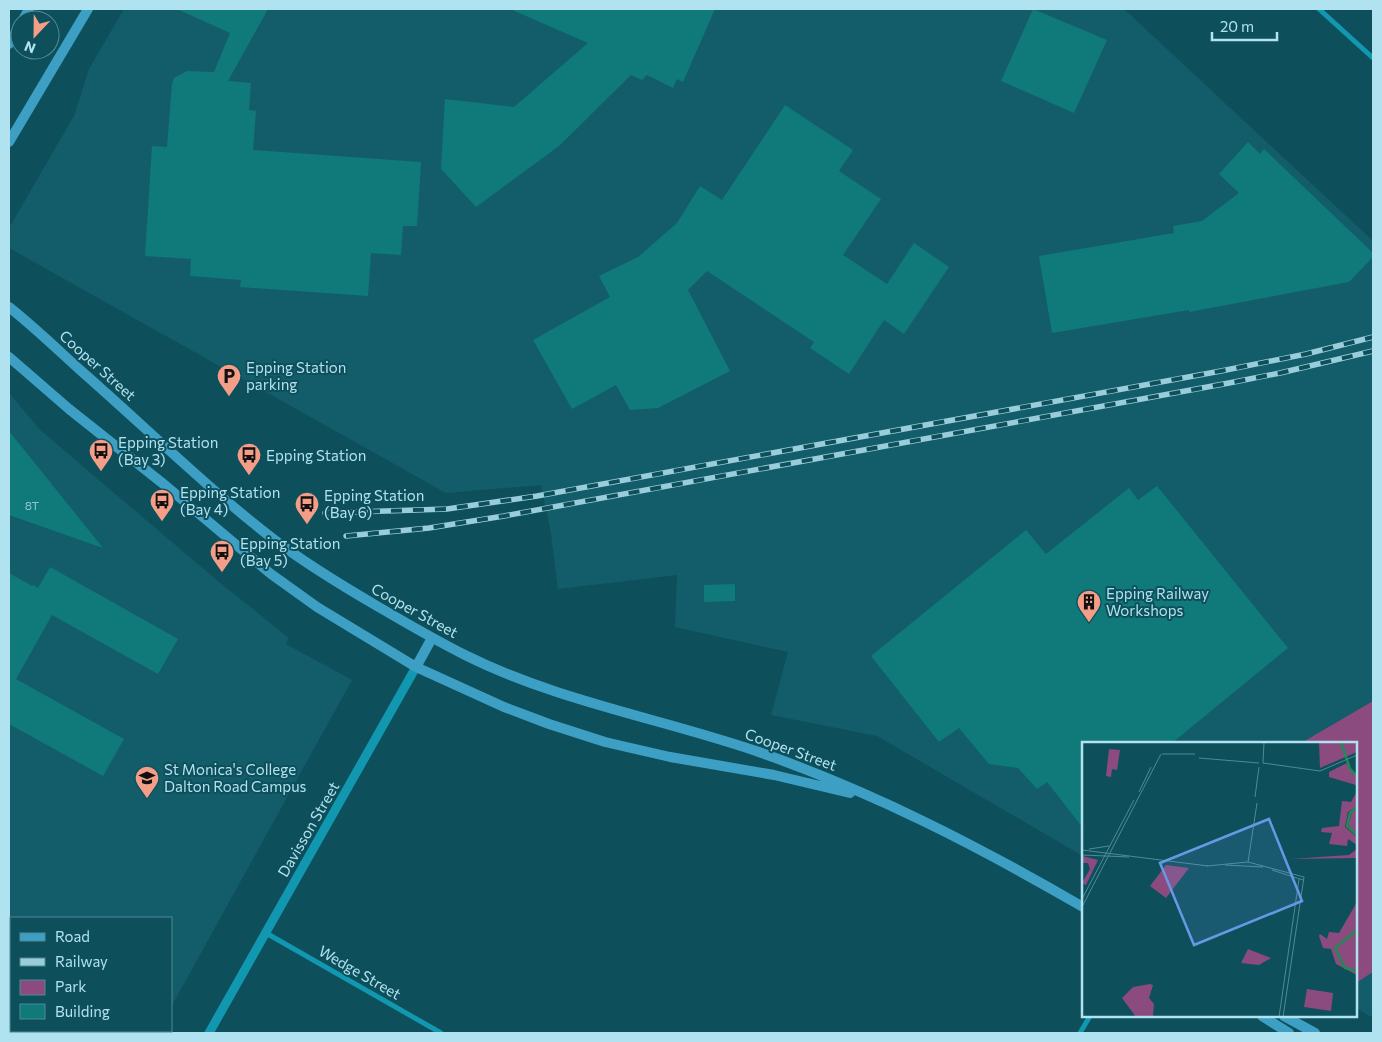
<svg xmlns="http://www.w3.org/2000/svg" width="1382" height="1042" viewBox="0 0 1382 1042" font-family="Commissioner,sans-serif">
  <style>
    .built { fill: #135d6b }
    .green { fill: #8c4b7f }
    .building { fill: #10797a }
    .lines { fill: none; stroke-linecap: round; stroke-linejoin: round }
    .minor { stroke: #1297b0; stroke-width: 5 }
    .tertiary { stroke: #1297b0; stroke-width: 9 }
    .secondary { stroke: #3e9fc4; stroke-width: 10 }
    .rail-casing { stroke: #9acdda; stroke-width: 5.5 }
    .rail { stroke: #0e4f5c; stroke-width: 4; stroke-dasharray: 11; stroke-linecap: butt }
    .labels { text-anchor: middle; dominant-baseline: central; stroke-width: 4; stroke-linejoin: round; paint-order: stroke }
    .number-label { font-size: 12px; fill: #89c8d2 }
    .street-label { font-size: 15px; fill: #b1e2ef; stroke: #0e4f5c }
    .poi-label { font-size: 15px; fill: #b1e2ef; stroke: #0e4f5c; text-anchor: start }
    .inset-river { fill: none; stroke: #1f8a53; stroke-width: 2.5 }
    .inset-road { fill: none; stroke: #4f8a97; stroke-width: 1 }
    .view { fill: #6798e4; fill-opacity: 0.15; stroke: #6798e4; stroke-width: 2.5 }
    .inset-edge { fill: none; stroke: #b1e2ef; stroke-width: 2.5 }
  </style>
  <rect width="100%" height="100%" fill="#0e4f5c"/>
  <path class="built" d="M124 9H1124L1373 241V701L1301 743H1083V856L877 736 771 715 788 652 675 627 677 575 558 589 551 533 541 485 446 493 9 248V228L74 116 89 69Z
    M9 393 40 430 219 582 289 638 286 644 352 680 171 1007V918H11V1031H158L156 1033H9Z
    M1373 972V1018L1356 1008V983Z"/>
  <path class="green" d="M1373 701V972L1356 983V743H1301Z"/>
  <path class="building" d="M177 9H268L228 81 251 83 249 110 256 111 253 150 421 162 417 226H403L401 255 371 253 368 296 240 287 241 280 190 276 191 259 145 256 152 146 167 147 172 84 174 78 187 71 214 72 230 33Z
    M510 9H715L683 82 677 79 673 88 647 75 642 80 631 75 559 146 476 207 441 169 445 99 514 107 588 43Z
    M1033 9 1107 40 1074 113 1001 81Z
    M785 105 853 150 839 171 881 199 843 255 887 284 914 243 949 267 904 334 884 320 849 374 810 348 814 342 707 271 688 290 730 371 658 408 630 410 616 385 572 409 533 340 610 297 599 276 638 257 677 223 700 186 722 200Z
    M1248 142 1260 154 1264 149 1373 253V257L1349 282 1189 312V310L1052 333 1039 256 1174 233 1173 226 1202 221 1239 193 1219 174Z
    M9 431 103 548 9 515Z
    M1157 486 1288 648 1172 743H1083V828L1047 782 1037 789 1018 768 989 764 959 728 939 742 871 656 1026 530 1046 554 1129 488 1138 500Z
    M50 567 178 639 158 674 52 615 16 679 124 739 103 776 9 724V573L32 586 33 585 38 588Z
    M735 584V601L704 602V585Z"/>
  <g class="lines">
    <path class="minor" d="M1319 9 1373 58
      M266 933 441 1033
      M1080 1033 1090 1016"/>
    <path class="tertiary" d="M209 1033 416 667"/>
    <path class="secondary" d="M23 20 29 9
      M9 44 20 25
      M9 142 88 9
      M9 307C33 326 56 348 79 369 143 425 205 486 272 538 306 564 341 585 377 606 406 623 435 640 465 655 557 701 659 718 756 751 871 791 978 846 1083 907
      M9 357 69 409 166 486 271 574 317 607 416 667 504 707 549 724 605 742 670 757 774 775 850 793
      M416 667 432 638
      M1262 1016 1289 1033
      M1284 1016 1315 1033"/>
    <defs>
      <path id="rail" d="M325 513 447 509 537 496 1221 371 1306 354 1373 337
        M346 536 429 528 504 516 1229 383 1280 373 1373 351"/>
    </defs>
    <use href="#rail" class="rail-casing"/>
    <use href="#rail" class="rail"/>
  </g>
  <defs>
    <symbol id="parking-pin" viewBox="-11 -11 22 30"><path d="M0 17L-7.5 6A9.5 9.5 0 1 1 7.5 6Z" fill="#f49e88" stroke="#0e4f5c"/><path d="M-3.5-5.5H1a3.5 3.5 0 0 1 0 7H-1V5.5H-3.5ZM-1-3.4V-.6H.8a1.4 1.4 0 0 0 0-2.8Z" fill="#111"/></symbol>
    <symbol id="bus-pin" viewBox="-11 -11 22 30"><path d="M0 17L-7.5 6A9.5 9.5 0 1 1 7.5 6Z" fill="#f49e88" stroke="#0e4f5c"/><path d="M-5-6H5V4H4V6H2V4H-2V6H-4V4H-5ZM-3.5-4V0h7V-4ZM-3.5 1.2v1.5H-2V1.2ZM2 1.2v1.5H3.5V1.2Z" fill="#111"/></symbol>
    <symbol id="building-pin" viewBox="-11 -11 22 30"><path d="M0 17L-7.5 6A9.5 9.5 0 1 1 7.5 6Z" fill="#f49e88" stroke="#0e4f5c"/><path d="M-4-6H4V6H1V3H-1V6H-4ZM-2.5-4.3h1.7v1.8h-1.7ZM.8-4.3h1.7v1.8H.8ZM-2.5-1h1.7V.8h-1.7ZM.8-1h1.7V.8H.8Z" fill="#111"/></symbol>
    <symbol id="school-pin" viewBox="-11 -11 22 30"><path d="M0 17L-7.5 6A9.5 9.5 0 1 1 7.5 6Z" fill="#f49e88" stroke="#0e4f5c"/><path d="M0-5L7-2L0 1L-7-2ZM-4 1L0 2.5L4 1V4Q0 6-4 4Z" fill="#111"/></symbol>
  </defs>
  <g fill-rule="evenodd">
    <use href="#parking-pin" x="215" y="362" width="28" height="38"/>
    <use href="#bus-pin" x="87" y="437" width="28" height="38"/>
    <use href="#bus-pin" x="235" y="441" width="28" height="38"/>
    <use href="#bus-pin" x="148" y="487" width="28" height="38"/>
    <use href="#bus-pin" x="293" y="490" width="28" height="38"/>
    <use href="#bus-pin" x="208" y="538" width="28" height="38"/>
    <use href="#building-pin" x="1075" y="588" width="28" height="38"/>
    <use href="#school-pin" x="133" y="764" width="28" height="38"/>
  </g>
  <g class="labels">
    <g class="number-label">
      <text x="32" y="505">8T</text>
    </g>
    <g class="street-label">
      <text transform="translate(98 365) rotate(42)">Cooper Street</text>
      <text transform="translate(415 610) rotate(29)">Cooper Street</text>
      <text transform="translate(791 749) rotate(20)">Cooper Street</text>
      <text transform="translate(308 829) rotate(-60)">Davisson Street</text>
      <text transform="translate(360 972) rotate(30)">Wedge Street</text>
    </g>
    <g class="poi-label">
      <text x="246" y="367">Epping Station<tspan x="246" dy="17">parking</tspan></text>
      <text x="118" y="442">Epping Station<tspan x="118" dy="17">(Bay 3)</tspan></text>
      <text x="266" y="455">Epping Station</text>
      <text x="180" y="492">Epping Station<tspan x="180" dy="17">(Bay 4)</tspan></text>
      <text x="324" y="495">Epping Station<tspan x="324" dy="17">(Bay 6)</tspan></text>
      <text x="240" y="543">Epping Station<tspan x="240" dy="17">(Bay 5)</tspan></text>
      <text x="1106" y="593">Epping Railway<tspan x="1106" dy="17">Workshops</tspan></text>
      <text x="164" y="769">St Monica's College<tspan x="164" dy="17">Dalton Road Campus</tspan></text>
    </g>
  </g>
  <g transform="translate(1082 742)">
    <rect width="275" height="275" fill="#0e4f5c"/>
    <path d="M237 0H275V10L238 26ZM27 7 38 8 35 28 30 27 29 35 24 34ZM265 21 275 36V64L266 70 263 85 275 95V103L266 97 265 104 247 102 250 91 239 90 240 86 257 84 260 59 269 60 274 51V43L247 35V30ZM275 67V92L266 83 270 70ZM275 107 274 116 208 117 267 113ZM0 114 16 118 4 143 0 141 8 127 6 121H0ZM84 123 107 126 84 156 68 144ZM275 160 274 198 275 233 254 222 249 207 241 206 237 194 238 192 245 197 247 190 257 191ZM166 207 171 209 189 216 177 223 159 221ZM68 242 71 243 67 256 72 262 71 274 54 275 40 256 51 245ZM225 247 251 251 249 269 222 265Z" fill="#8c4b7f"/>
    <path class="inset-river" d="M259 0 268 27 275 34M275 65 268 71 265 84 275 93M275 188 253 206 263 226 275 229"/>
    <path class="inset-road" d="M80 12H113M117 16 177 21M181 21 238 29 275 13M181 21 182 0M57 50 69 25M173 55 177 25M7 107 27 104M0 108 126 124M0 113 47 115M166 120 175 61M143 123 181 125M125 124 166 120 222 135 201 275M190 128 221 138M0 157 52 58M0 165 79 12M197 275 217 137"/>
    <path class="view" d="M187 77 220 159 112 203 78 121Z"/>
    <rect width="275" height="275" class="inset-edge"/>
  </g>
  <rect width="1382" height="1042" fill="none" stroke="#b1e2ef" stroke-width="20"/>
  <rect x="10" y="917" width="162" height="115" fill="#0e4f5c" stroke="#4f8a97"/>
  <rect x="20" y="933" width="25" height="8" fill="#3e9fc4" stroke="#4f8a97"/>
  <text x="55" y="942" font-size="15" fill="#b1e2ef">Road</text>
  <rect x="20" y="958" width="25" height="8" fill="#9acdda" stroke="#4f8a97"/>
  <text x="55" y="967" font-size="15" fill="#b1e2ef">Railway</text>
  <rect x="20" y="980" width="25" height="15" fill="#8c4b7f" stroke="#4f8a97"/>
  <text x="55" y="992" font-size="15" fill="#b1e2ef">Park</text>
  <rect x="20" y="1004" width="25" height="15" fill="#10797a" stroke="#4f8a97"/>
  <text x="55" y="1017" font-size="15" fill="#b1e2ef">Building</text>
  <g transform="translate(35 35) rotate(202)"><circle r="24" fill="#0e4f5c" stroke="#4f8a97"/>
  <path d="M0-4L9 19L0 12L-9 19Z" fill="#f49e88"/>
  <text y="-8" font-size="14" font-weight="bold" text-anchor="middle" fill="#b1e2ef">N</text>
  </g>
  <path d="M1212 32v8h65v-8" fill="none" stroke="#b1e2ef" stroke-width="2.5"/>
  <text x="1220" y="32" font-size="15" fill="#b1e2ef" stroke="#0e4f5c" stroke-width="4" paint-order="stroke">20 m</text>
</svg>
